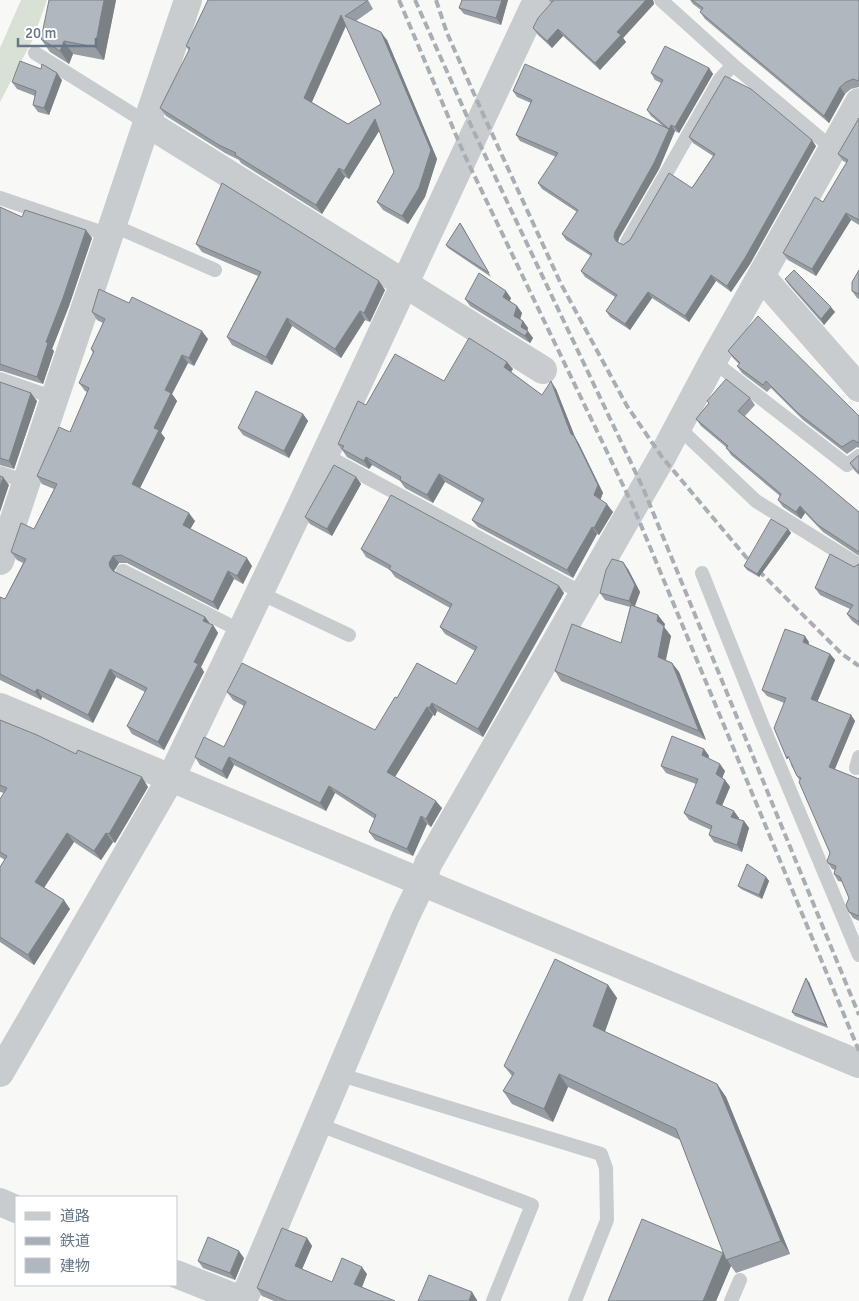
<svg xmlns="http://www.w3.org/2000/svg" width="859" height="1301" viewBox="0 0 859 1301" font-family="Signika,'Noto Sans JP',sans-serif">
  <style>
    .green { fill: #d9e1d6 }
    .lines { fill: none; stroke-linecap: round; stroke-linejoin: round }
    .service { stroke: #c8cccf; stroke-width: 14 }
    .minor { stroke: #c8cccf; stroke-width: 28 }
    .tertiary { stroke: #c8cccf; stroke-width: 28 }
    .rail { stroke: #a8aeb4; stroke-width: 4; stroke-dasharray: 8 4; stroke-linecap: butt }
    .wall { fill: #979da3; fill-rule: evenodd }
    .shaded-wall { fill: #7b8085 }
    .building { fill: #b0b7be; stroke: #7b8085; fill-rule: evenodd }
  </style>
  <rect width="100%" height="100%" fill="#f8f9f6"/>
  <path class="green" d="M21 0H47L33 39 0 102V48Z"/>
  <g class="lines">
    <path class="service" d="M661 0 733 65 833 149
      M35 53 147 123
      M0 198 109 235
      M112 225 215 270
      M627 242 720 79 733 65
      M713 361 847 465 859 456
      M0 379 55 398
      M678 427 756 501 859 565
      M325 455 582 593
      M0 473 27 482
      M123 571 241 631
      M702 573 762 724 859 955
      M260 593 349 635
      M856 768 859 757
      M338 1074 601 1154 606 1168 607 1220 575 1301
      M317 1124 532 1205 493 1301
      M731 1301 740 1280"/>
    <path class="minor" d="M147 123 543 370
      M761 276 859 388
      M0 1073 171 778 300 508 537 0
      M0 1202 16 1209
      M176 1274 244 1301
      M243 1301 405 918 422 883 428 864 662 457 713 361 859 102"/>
    <path class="tertiary" d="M0 561 188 0
      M0 707 859 1064"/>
    <path class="rail" d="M399 0 464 154 633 506 859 1051
      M415 0 474 132 643 488 859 1015
      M436 0 447 33 483 114 561 284 627 406 662 457 751 563 842 654 859 666"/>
  </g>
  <path class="wall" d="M116 0 104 60 73 54 69 64 50 52 41 39Z
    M208 0H368L373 9 356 21 387 40 437 159 425 197 408 224 383 210 377 202 394 172 379 131 349 179 345 177 322 214 241 163 239 160 225 153 166 116 160 108 189 51 186 46ZM346 26 381 104 348 124 312 102Z
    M462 0H508L501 25 464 14 459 8Z
    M549 0H653L654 4 623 38 626 42 600 70 563 36 552 48 538 35 533 28 551 3Z
    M690 0H859V87L851 89 845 94 829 123 705 19 700 12 701 10 693 4Z
    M709 68 713 74 679 133 675 131 659 169 619 238 618 242 623 245 630 240 692 188 713 156 693 143 689 137 816 146 750 264 731 292 716 281 689 322 652 298 630 330 610 317 606 311 615 297 585 277 581 271 591 256 566 240 562 234 577 212 542 189 538 183 556 157 520 141 516 135 531 103 517 97 513 91 664 127 651 116 647 110 661 83 655 80 651 73Z
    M62 80 49 115 38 112 33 105 35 96 17 89 12 82Z
    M859 118V225L851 220 816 276 788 260 783 253 823 202 847 163 843 161 838 154Z
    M0 207 22 217 92 238 69 306 52 349 54 351 43 384 2 371H0Z
    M460 223 463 227 491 277 448 248 446 245Z
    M196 244 379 281 385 290 370 322 365 320 341 358 292 326 272 365 232 345 227 337 258 276 202 252Z
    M859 270V299L857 298 852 291Z
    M785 279 835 312 824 325 789 285Z
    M511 298 510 301 517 306 522 313 520 319 523 321 528 328 527 331 533 338 530 343 470 306 465 299Z
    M92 312 208 339 194 366 188 363 172 394 177 401 161 433 165 438 140 488 195 521 190 529 252 566 243 584 234 579 218 610 127 563H119L114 571 205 617 210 624 213 625 218 633 201 667 204 672 164 750 132 734 127 726 145 692 116 677 93 723 42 697 41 700 0 680V597L5 599 23 563 17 560 11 552 34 529 54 489 42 484 37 476 70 432 87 392 85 391 79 383 93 353 91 349 103 323 97 320Z
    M728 351 859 416V448L857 447 847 454 803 420 771 388 767 392 742 373 737 366 739 364 733 358Z
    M513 369 511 372 542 395 556 389 575 437 579 444 603 493 600 499 613 512 599 535 597 534 573 578 478 527 472 520 482 503 445 482 433 503 405 488 400 481 372 465 369 469 347 457 338 444 366 405 444 381Z
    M0 382 37 401 14 469 0 465Z
    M750 398 755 405 745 416 859 512V556L823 532 805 513 801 519 783 507 778 500 780 496 731 455 726 447 701 426 696 419 709 403 707 401Z
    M303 414 308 421 289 458 243 435 238 428Z
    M859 455V475L854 470 850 463Z
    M356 477 361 484 332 536 310 524 305 517Z
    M788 529 791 533 759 577 747 570 744 566Z
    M361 549 564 593 483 737 437 711 435 716 433 715 395 777 442 808 431 827 427 824 413 856 375 840 369 832 375 819 335 793 326 811 234 765 227 779 200 765 195 757 224 747 244 706 233 700 227 692 375 730 397 698 456 684 475 651 445 634 440 627 450 608 395 577 390 570 366 557Z
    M859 564V626L852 621 847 614 850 609 820 595 815 588Z
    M628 569 640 592 635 606 665 624 664 627 671 636 666 660 672 663 679 672 706 740 561 681 555 671 621 643 630 607 605 600 600 593Z
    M809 642 808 645 830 654 835 660 817 702 851 715 855 721 835 769 859 779V921L853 918 849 912V898L843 882 838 881 834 874 835 870 832 869 828 863 830 853 800 781 797 776 791 765 784 703 767 696 762 690Z
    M0 720 148 787 115 843 113 842 101 860 74 842 44 887 70 909 34 965 0 942V867L5 860 0 857V799L4 793 0 792Z
    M704 749 709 756 708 758 725 771 722 778 725 780 730 787 722 806 739 818 738 820 744 821 749 828 742 852 714 842 709 835 711 830 689 820 684 813 696 784 666 773 661 766Z
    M766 877 769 881 762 899 741 889 738 886Z
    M809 982 828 1028 795 1016 792 1012Z
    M608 985 617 998 605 1032 717 1084 726 1097 790 1254 736 1273 731 1266 716 1301H608L723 1253 725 1256 680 1140 568 1087 553 1122 512 1104 503 1091 512 1076 504 1066Z
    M307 1238 312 1246 302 1269 332 1282 367 1274 362 1287 395 1301H274L262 1296 257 1288Z
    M244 1258 235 1280 203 1268 198 1261Z"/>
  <path class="shaded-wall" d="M104 0H116L104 60 95 47Z
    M502 0H508L501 25 496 18Z
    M646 0H653L654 4 623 38 626 42 600 70 595 63 617 32Z
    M341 15 347 23 310 106 304 98Z
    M558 29 563 36 552 48 547 41Z
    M381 32 387 40 437 159 425 197 408 224 402 216Z
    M64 41 73 54 69 64 60 51Z
    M709 68 713 74 679 133 675 127Z
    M57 73 62 80 49 115 44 108Z
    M840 87 845 94 829 123 824 116Z
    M375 119 381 128 349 179 344 171Z
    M671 125 675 131 659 169 619 238 618 243 616 241 614 237 615 232Z
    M812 140 816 146 750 264 731 292 727 286Z
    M339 168 345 177 322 214 316 205Z
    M846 213 851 220 816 276 812 269Z
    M86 230 92 238 69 306 52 349 54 351 43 384 37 377 46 342Z
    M711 275 716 281 689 322 685 316Z
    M379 281 385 290 370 322 364 313Z
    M506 291 511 298 508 304 503 297Z
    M648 292 652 298 630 330 625 324Z
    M517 306 522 313 519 323 514 316Z
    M831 307 835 312 824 325 821 319Z
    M360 311 365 320 341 358 335 349Z
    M287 318 292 326 272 365 266 357Z
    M523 321 528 328 526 334 521 327Z
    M202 331 208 339 194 366 189 358Z
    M528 331 533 338 530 343 525 336Z
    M182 355 188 363 172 394 177 401 161 433 165 438 138 492 132 484 154 428 165 390Z
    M507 362 513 369 509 375 504 367Z
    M551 381 556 389 575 437 579 444 603 493 599 503 594 495Z
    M31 393 37 401 14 469 9 461Z
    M303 414 308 421 289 458 284 451Z
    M366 457 372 465 369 469 364 461Z
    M439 474 445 482 433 503 427 495Z
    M3 477 9 485 0 512V487Z
    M356 477 361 484 332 536 327 529Z
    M607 504 613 512 599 535 594 528Z
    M800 506 805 513 801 519 796 512Z
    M189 513 195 521 188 533 183 525Z
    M592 527 597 534 573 578 567 570Z
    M788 529 791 533 759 577 757 574Z
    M113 556 119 563 114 571 115 575 110 567 109 563Z
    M247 558 252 566 243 584 237 576Z
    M623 562 628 569 640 592 634 608 629 601Z
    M228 571 234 579 218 610 213 602Z
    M559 586 564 593 483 737 478 729Z
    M658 615 665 624 664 627 671 636 664 667 658 657 657 621Z
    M205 617 211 625 203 621Z
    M213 625 218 633 201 667 204 672 164 750 158 742 194 662Z
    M805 636 809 642 807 649 803 642Z
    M830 654 835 660 816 705 811 699Z
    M672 663 679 672 706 740 699 731Z
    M110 669 116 677 93 723 88 715Z
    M37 689 42 697 41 700 35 692Z
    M432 703 437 711 435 716 429 708Z
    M427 707 433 715 393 780 387 772Z
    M851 715 855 721 833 773 829 767Z
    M704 749 709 756 707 762 702 755Z
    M229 757 234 765 227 779 222 771Z
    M720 764 725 771 721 781 716 774Z
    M142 777 148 787 115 843 109 834Z
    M725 780 730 787 720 810 716 803Z
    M329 786 335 793 326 811 320 803Z
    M436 801 442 808 431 827 426 819Z
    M734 811 739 818 736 824 731 817Z
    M421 816 427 824 413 856 407 849Z
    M744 821 749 828 742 852 737 845Z
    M67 833 74 842 42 891 35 882Z
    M106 833 113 842 101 860 94 851Z
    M766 877 769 881 762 899 759 895Z
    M64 900 70 909 34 965 28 955Z
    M806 978 809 982 828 1028 826 1025Z
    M608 985 617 998 602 1039 593 1026Z
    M559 1074 568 1087 553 1122 544 1109Z
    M717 1084 726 1097 790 1254 781 1241Z
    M307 1238 312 1246 300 1274 295 1266Z
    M239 1251 244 1258 235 1280 230 1273Z
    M723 1253 731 1266 716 1301H703Z
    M362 1267 367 1274 360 1292 354 1284Z
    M472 1292 477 1300V1301H469Z"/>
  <path class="building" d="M49 0H104L95 47 64 41 60 51 41 39Z
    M208 0H367V1L345 16 381 32 431 150 419 188 402 216 377 202 394 172 375 119 344 171 339 168 316 205 235 155 236 153 219 145 160 108 190 48 186 46ZM341 15 381 104 348 124 304 98Z
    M462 0H502L496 18 459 8Z
    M554 0H646L617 32 621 35 595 63 558 29 547 41 533 28 538 18Z
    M692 0H859V81L853 79 846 82 840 87 824 116 700 12 703 8Z
    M665 46 709 68 675 127 671 125 654 163 615 232 614 237 616 241 623 245 630 240 669 173 692 188 715 154 689 137 725 76 751 89 812 140 745 258 727 286 711 275 685 316 648 292 625 324 606 311 617 295 581 271 592 254 562 234 578 210 538 183 558 153 516 135 532 100 513 91 525 64 669 129 647 110 663 80 651 73Z
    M20 61 41 69 42 64 57 73 44 108 33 105 36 91 12 82Z
    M859 118V220L846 213 812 269 783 253 815 197 823 202 848 160 838 154Z
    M222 183 379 281 364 313 360 311 335 349 287 318 266 357 227 337 261 272 196 244Z
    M0 207 22 217 25 210 86 230 63 298 46 342 48 343 37 377 0 364Z
    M460 223 489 273 446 245Z
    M794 270 831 307 821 319 785 279Z
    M859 270V294L852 291V282Z
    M479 273 506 291 503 297 517 306 514 316 523 321 521 327 528 331 525 336 465 299Z
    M99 289 129 303 132 297 202 331 189 358 182 355 165 390 171 393 154 428 159 430 132 484 189 513 183 525 247 558 237 576 228 571 213 602 121 555 113 556 109 563 110 567 113 571 205 617 203 621 213 625 194 662 198 664 158 742 127 726 147 688 110 669 88 715 37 689 35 692 0 674V597L5 599 26 559 11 552 21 523 34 529 57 484 37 476 59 427 70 432 89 388 79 383 94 351 91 349 105 319 92 312Z
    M758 316 859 416V443L853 440 842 447 798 413 766 381 763 385 737 366 740 363 728 351Z
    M469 338 507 362 504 367 542 395 551 381 571 434 574 436 598 485 594 495 607 504 594 528 592 527 567 570 472 520 484 499 439 474 427 495 400 480 401 477 366 457 364 461 342 449 344 446 338 444 358 401 366 405 395 354 444 381Z
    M726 379 750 398 738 411 859 512V552L818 525 800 506 796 512 778 500 781 494 726 448 728 446 696 419 709 403 707 401Z
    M0 382 31 393 9 461 0 458Z
    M256 391 303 414 284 451 238 428Z
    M859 455V473L850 463Z
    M334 465 356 477 327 529 305 517Z
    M0 476 3 477 0 487Z
    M391 495 559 586 478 729 432 703 429 708 427 707 387 772 436 801 426 819 421 816 407 849 369 832 376 815 329 786 320 803 229 757 222 771 195 757 204 737 224 747 246 702 227 692 242 663 375 730 395 697 397 698 417 663 456 684 477 647 440 627 452 604 389 569 391 566 361 549Z
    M771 519 788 529 757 574 744 566Z
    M830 554 854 567 859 564V622L847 614 853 605 815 588Z
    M612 559 623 562 635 585 629 601 600 593 606 570Z
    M631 605 658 615 657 621 664 626 658 657 672 663 699 731 555 671 572 624 621 643Z
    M785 629 805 636 803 642 830 654 811 699 851 715 829 767 859 779V916L849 912 846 905 849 898 840 877 834 874 836 866 828 863 827 861 830 853 799 782 801 778 797 776 788 756 787 759 774 728 786 698 762 690Z
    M0 720 37 735 76 754 78 750 142 777 109 834 106 833 94 851 67 833 35 882 64 900 28 955 0 937V867L7 856 0 852V799L7 788 0 785Z
    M672 736 704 749 702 755 720 764 716 774 725 780 716 803 734 811 731 817 744 821 737 845 709 835 712 826 684 813 698 779 661 766Z
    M747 864 766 877 759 895 738 886Z
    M555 959 608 985 593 1026 717 1084 781 1241 726 1260 676 1129 559 1074 544 1109 503 1091 514 1073 504 1066Z
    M806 978 826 1025 792 1012Z
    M642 1219 723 1253 703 1301H608Z
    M282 1228 307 1238 295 1266 332 1282 342 1258 362 1267 354 1284 395 1301H287L257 1288Z
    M208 1237 239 1251 230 1273 198 1261Z
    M429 1275 472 1292 469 1301H418Z"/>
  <rect x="15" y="1196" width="162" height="90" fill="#ffffff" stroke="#c1c9d0"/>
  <rect x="25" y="1212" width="25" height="8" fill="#c8cccf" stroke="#c1c9d0"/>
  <text x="60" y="1221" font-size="15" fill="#657789">道路</text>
  <rect x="25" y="1237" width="25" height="8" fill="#a8aeb4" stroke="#c1c9d0"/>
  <text x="60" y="1246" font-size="15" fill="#657789">鉄道</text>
  <rect x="25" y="1258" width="25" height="15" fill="#b0b7be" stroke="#c1c9d0"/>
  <text x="60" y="1271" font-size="15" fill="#657789">建物</text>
  <path d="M18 38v8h78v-8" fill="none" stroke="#657789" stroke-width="2.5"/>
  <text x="25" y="38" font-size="15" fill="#657789" stroke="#ffffff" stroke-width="4" paint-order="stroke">20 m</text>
</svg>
